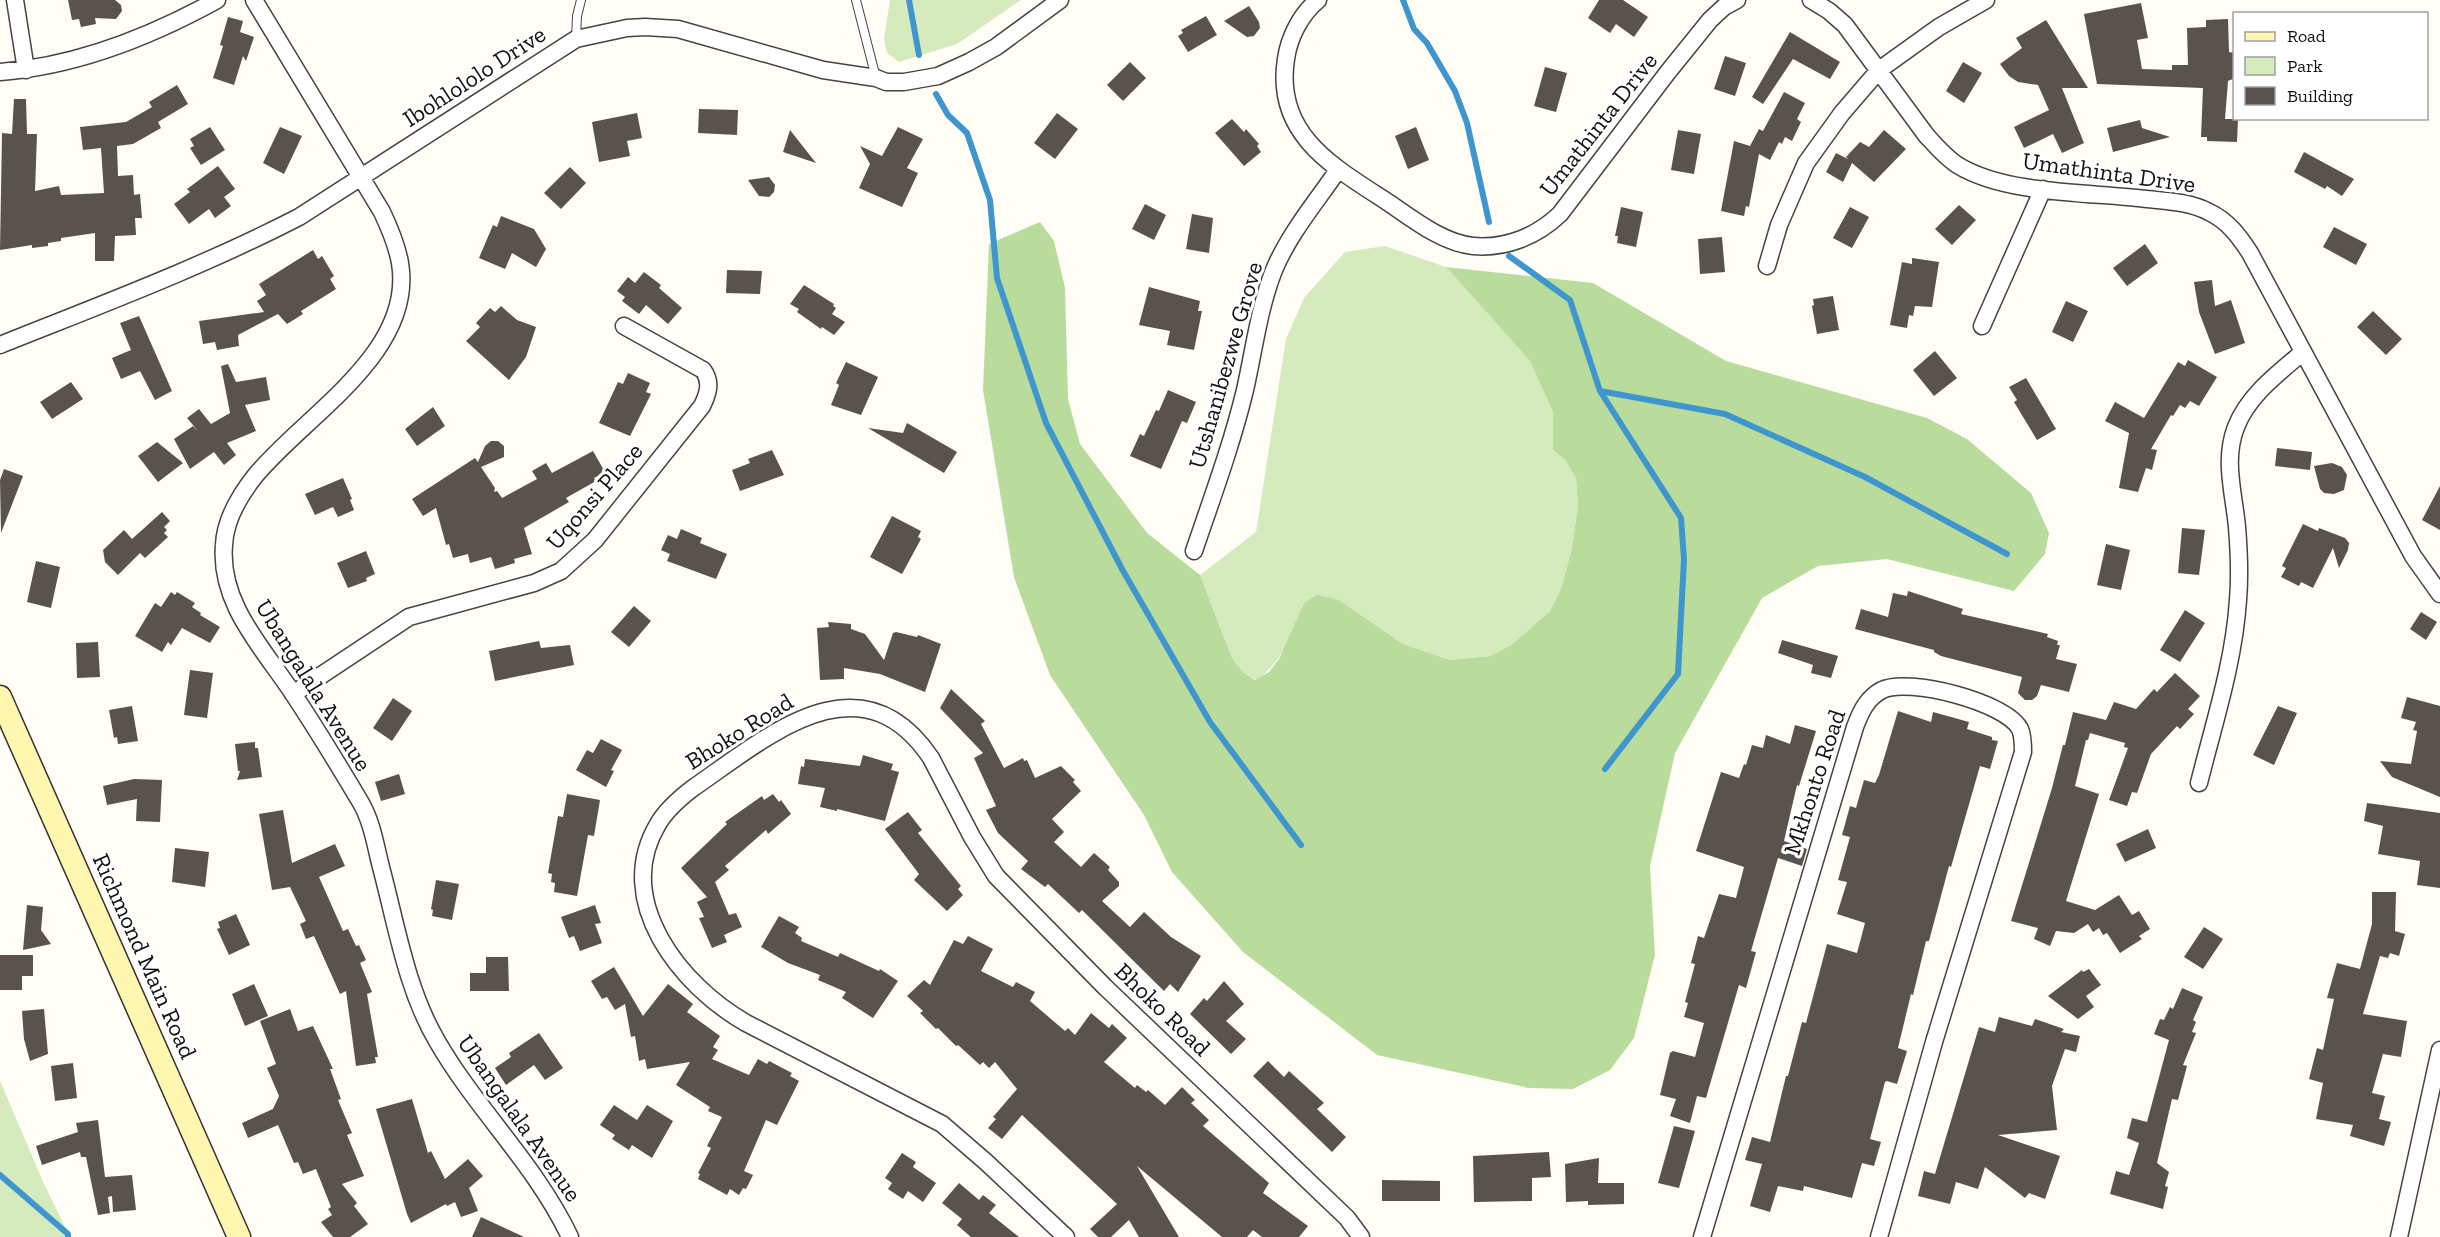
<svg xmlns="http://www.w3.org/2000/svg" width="2440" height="1237" viewBox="0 0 2440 1237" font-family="'Zilla Slab',serif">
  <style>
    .green { fill: #d5ebbd }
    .forest { fill: #b9dc9c }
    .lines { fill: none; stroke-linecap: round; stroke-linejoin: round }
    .stream { stroke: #3f96cf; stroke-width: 6 }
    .building { fill: #5a524d }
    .service-casing { stroke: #444; stroke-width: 10 }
    .minor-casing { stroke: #444; stroke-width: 19 }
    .secondary-casing { stroke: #333; stroke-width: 25 }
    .service { stroke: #fff; stroke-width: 8 }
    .minor { stroke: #fff; stroke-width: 16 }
    .secondary { stroke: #fff6b0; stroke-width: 22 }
    .labels { text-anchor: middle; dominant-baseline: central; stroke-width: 6; stroke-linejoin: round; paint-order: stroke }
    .street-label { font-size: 24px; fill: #111; stroke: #fff }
  </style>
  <rect width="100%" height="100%" fill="#fffdf5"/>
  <path class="green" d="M890 0H1021L957 44 899 62 887 53 884 39Z
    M1385 246 1446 267 1530 361 1553 412V450L1565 460 1576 478 1578 505 1572 548 1561 589 1550 611 1511 645 1490 656 1450 660 1403 644 1339 600 1304 603C1291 631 1283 664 1256 680L1243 672 1232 658 1200 575 1256 532 1286 339 1304 298 1345 252Z
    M0 1081 44 1184 70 1237H0Z"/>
  <path class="forest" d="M1040 222 1054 241 1065 288 1068 399 1080 444 1147 533 1200 575 1232 658 1243 672 1255 680 1269 672 1279 659 1304 603 1317 595 1339 600 1403 644 1450 660 1490 656 1511 645 1550 611 1561 589 1572 548 1578 505 1576 478 1565 460 1553 450V412L1530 361 1446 267 1593 283 1726 361 1927 418 1967 439 2031 493 2049 533 2045 554 2014 591 1887 559 1818 566 1762 598 1675 753 1650 866 1655 955 1634 1038 1610 1070 1573 1089 1529 1088 1377 1055 1243 952 1172 872 1144 815 1050 675 1014 577 983 390 989 244Z"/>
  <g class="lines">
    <path class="stream" d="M909 0 919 55
      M1403 0 1414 29 1427 43 1455 91 1467 123 1489 222
      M936 94 948 115 967 133 990 200 997 278 1046 423 1122 569 1210 722 1301 845
      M1509 256 1570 300 1600 391 1681 518 1684 559 1678 674 1605 769
      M1600 391 1725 414 1865 477 2007 554
      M0 1175 68 1234V1237"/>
  </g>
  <path class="building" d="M68 0H115L121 5 122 11 116 19 95 18 96 24 81 27 79 19 72 20Z
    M1599 0H1623L1648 17 1634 37 1616 24 1610 33 1588 18Z
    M2141 3 2148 38 2137 40 2142 69 2172 70V65H2188L2187 28 2206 27V20L2228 19 2229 52 2235 53V78L2228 81 2225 119H2238L2237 142 2207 141V137H2201L2203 88 2097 84 2084 14Z
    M1249 6 1259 22 1260 28 1254 36 1247 37 1224 21Z
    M1206 16 1217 35 1188 52 1178 36 1183 33 1181 30Z
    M228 17 243 21 240 32 254 37 246 61 243 56 234 85 213 78 223 46 220 45Z
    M2046 20 2088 88H2062L2084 143 2062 153 2053 134 2024 148 2014 127 2049 110 2038 85 2018 82 2009 76 2000 64 2022 48 2016 38Z
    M1790 32 1840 62 1830 79 1793 59 1763 104 1752 97Z
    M1725 56 1746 63 1735 96 1714 89Z
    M1130 62 1146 78 1123 101 1107 85Z
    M1963 62 1982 73 1964 103 1946 91Z
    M1545 67 1567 73 1556 112 1534 106Z
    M177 85 188 104 158 122 161 128 133 144 117 146 118 176 133 175 134 195 140 194 142 218H135L136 235 115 236 114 261H95V233L61 238V241L48 243V246L32 248V245L0 250 2 133 12 134 14 99H26L27 134H37L35 191 59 186 61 195 104 193 101 148 83 150 80 127 126 122 152 107 149 102Z
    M1784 92 1805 103 1797 119 1801 122 1792 141 1785 137 1782 144 1779 142 1770 160 1759 154 1749 207 1746 206 1744 216 1721 211 1734 141 1750 146 1759 129 1763 131Z
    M699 109 738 110 737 135 698 133Z
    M637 113 642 138 627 141 630 156 599 162 592 122Z
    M1057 113 1078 129 1055 159 1034 143Z
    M1232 119 1244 132 1246 129 1259 144 1257 146 1261 152 1244 166 1215 133Z
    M2140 120 2142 128 2170 137 2113 152 2107 128Z
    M210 127 225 150 201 165 190 148 194 146 190 139Z
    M280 127 302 136 284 174 263 163Z
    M898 127 923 139 907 168 918 173 902 207 859 188 870 164 860 146 882 156Z
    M1416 127 1429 160 1408 169 1395 136Z
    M790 130 816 163 783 152Z
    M1678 130 1701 134 1694 174 1671 170Z
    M1884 130 1906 149 1874 182 1852 163 1843 182 1826 172 1836 153 1848 159 1846 157 1860 142 1869 147Z
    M2304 152 2354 179 2342 196 2327 186 2325 189 2294 172Z
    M218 166 235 189 224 197 231 206 215 218 209 209 189 224 174 204 190 192 187 189Z
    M570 167 586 183 561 209 544 193Z
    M769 177 775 185 774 192 769 197 759 196 748 180Z
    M1145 204 1166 215 1154 240 1132 229Z
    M1959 205 1976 220 1952 245 1935 229Z
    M1621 207 1643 212 1636 247 1617 243 1618 236H1615Z
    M1850 207 1869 217 1852 248 1833 238Z
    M1192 214 1213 218 1209 253 1186 249Z
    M501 216 534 229 546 249 536 267 512 253 505 269 479 258 493 225 497 227Z
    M2334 227 2367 244 2356 265 2323 247Z
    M1722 237 1725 272 1700 274 1698 239Z
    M2145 244 2158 263 2127 286 2113 268Z
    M313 250 318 259 322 256 334 276 330 279 336 289 301 311 303 314 287 324 278 314 238 335 239 346 217 350 215 342 203 344 199 321 264 312 257 301 266 295 259 284Z
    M1912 258 1939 262 1932 307 1915 306 1913 316 1909 315 1907 328 1890 325 1902 262 1912 264Z
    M727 270 762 271 760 294 726 293Z
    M644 272 661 285 659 288 682 308 668 324 646 305 639 314 622 301 625 297 617 291 628 277 635 283Z
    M2212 280 2215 306 2231 300 2245 343 2215 354 2199 312 2194 282Z
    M804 285 834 304 833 306 836 308 832 314 845 322 834 335 822 327 821 329 797 312 799 309 790 304Z
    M1149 287 1200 301 1198 311H1202L1194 350 1167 345 1170 331 1139 325Z
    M1833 296 1839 330 1817 334 1812 306 1814 305 1813 299Z
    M2066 301 2088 311 2073 342 2052 332Z
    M501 306 517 320 536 327 526 357 509 380 466 341 480 327 476 323 490 308 495 312Z
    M2373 311 2402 339 2386 355 2357 327Z
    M139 316 172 391 155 400 140 371 121 379 112 358 131 350 120 323Z
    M1935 351 1957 378 1934 396 1913 370Z
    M2188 360 2217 377 2199 406 2190 401 2185 408 2180 405 2173 416 2171 415 2151 449 2157 450 2152 470 2146 468 2138 492 2119 488 2129 433 2105 421 2115 402 2144 418 2178 362 2185 366Z
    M846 362 878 377 861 415 831 405 839 385 836 383Z
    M228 364 236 382 266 377 270 400 245 405 256 431 227 443 236 455 224 465 214 452 190 469 174 439 193 426 198 431 187 418 199 409 211 424 230 413 221 366Z
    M628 373 650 383 646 392 651 394 630 436 599 423 618 382 623 384Z
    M2026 378 2056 429 2037 440 2014 402 2017 400 2009 387Z
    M71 382 83 399 52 419 40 402Z
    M1168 390 1196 402 1187 423 1182 421 1161 469 1130 456 1140 434 1144 436 1156 410 1159 411Z
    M433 407 445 426 417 446 405 429Z
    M907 423 957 452 944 473 868 428 903 433Z
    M491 441H498L504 446V457L481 467 495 488 494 492 497 491 502 498 537 479 532 471 546 463 552 473 593 451 605 472 594 478 596 481 566 498 569 502 524 528 532 554 514 559 515 563 495 569 491 557 470 563 468 554 453 558 449 544 446 545 436 508 423 516 412 499 475 458 478 462 485 446Z
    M157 442 183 463 158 482 138 456Z
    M2277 448 2312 452 2310 470 2275 466Z
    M772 450 784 475 740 491 732 470 750 463 748 459Z
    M2332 463 2342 467 2347 475 2344 490 2334 494 2324 493 2320 489 2314 466Z
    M4 469 23 476 1 533 0 480Z
    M343 478 352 499 350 500 354 510 338 517 333 507 315 515 305 494Z
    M2440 486V530L2422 520Z
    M162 512 170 521 164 527 167 530 164 533 168 537 145 558 140 553 118 575 105 562 103 550 124 530 132 539Z
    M892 516 921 531 918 537 921 539 902 574 870 557Z
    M2303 524 2318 531 2319 528 2345 538 2349 543 2348 550 2339 568 2333 548 2313 588 2301 582 2299 586 2281 577 2286 568 2282 566Z
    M2182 528 2205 530 2199 575 2178 573Z
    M681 529 702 538 700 543 727 554 716 579 667 561 670 554 661 550 668 535 677 539Z
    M2106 544 2130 550 2121 590 2097 585Z
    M366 551 375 574 366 578 367 581 348 588 337 563Z
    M36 561 60 567 51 608 27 602Z
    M1908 591 1963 609 1961 614 2048 634 2047 637 2058 641 2057 645H2060L2056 659 2077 664 2069 692 2041 685 2037 696 2032 700H2025L2018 693 2022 677 1941 656 1934 652V650L1855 629 1861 609 1888 617 1893 593 1907 596Z
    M171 592 175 595 177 592 195 603 192 607 201 613 200 615 220 627 210 643 182 628 171 645 168 642 162 652 135 636 155 603 161 607Z
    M634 606 651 621 629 647 611 632Z
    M2185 610 2205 623 2180 662 2160 650Z
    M2421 612 2437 622 2426 640 2410 629Z
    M828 622 851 624V629L865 634 884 660 893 633 896 632 917 637 918 635 941 644 925 692 880 674 844 668V679L820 680 817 628 829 627Z
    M1782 640 1838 656 1831 678 1811 673 1813 665 1778 653Z
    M539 641 541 648 570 645 574 665 495 681 489 651Z
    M98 642 100 677 77 678 76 643Z
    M190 670 213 673 207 718 184 715Z
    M2175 673 2200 696 2188 709 2194 714 2180 729 2177 726 2151 754 2137 793 2132 792 2127 806 2109 800 2128 748 2124 747 2125 743 2090 733 2088 740H2086L2075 786 2099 794 2066 901 2095 910 2119 895 2132 915 2139 911 2150 929 2139 936 2142 939 2120 953 2107 933 2103 935 2099 928 2093 932 2088 924 2074 933 2056 931 2050 946 2034 939 2038 928 2011 921 2052 788 2063 745H2065L2073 712 2106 720 2114 702 2136 709 2154 689 2157 692Z
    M951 689 985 721 981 724 1004 768 1023 758 1024 761 1027 760 1035 778 1061 766 1075 780 1073 782 1081 791 1052 819 1064 832 1054 842 1081 867 1094 853 1110 867 1108 870 1119 882V886L1102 901 1130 927 1144 912 1171 937 1201 956 1178 992 1170 984 1164 991 1082 910 1079 913 1048 884 1045 887 1021 869 1028 861 998 833 986 810 996 806 974 758 983 753 940 708Z
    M2407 697 2440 706V797L2392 777 2380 761 2411 764 2417 731 2413 730 2416 722 2401 718Z
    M393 698 412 711 392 741 373 728Z
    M132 706 138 741 118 744 117 737 114 738 109 710Z
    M2278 706 2297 713 2274 765 2253 755Z
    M1898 711 1931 722 1933 712 1969 722 1967 729 1992 737V740L1998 741 1990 769 1980 766 1951 867 1949 866 1929 941H1926L1913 995 1911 994 1898 1048 1907 1051 1897 1084 1887 1081 1885 1082 1870 1139 1881 1142 1874 1166 1862 1163 1852 1198 1804 1186 1803 1191 1778 1186 1770 1212 1750 1206 1762 1164 1745 1160 1752 1137 1770 1142 1786 1076H1788L1802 1022 1806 1023 1827 944 1857 953 1865 923 1837 914 1847 882 1838 880 1850 837 1842 835 1850 806 1856 808 1864 780 1875 783 1879 775Z
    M1795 725 1816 731 1799 786 1797 785 1784 841 1807 849 1802 866 1778 858 1751 951 1756 952 1746 988 1739 985 1706 1098 1697 1096 1690 1123 1670 1116 1676 1099 1660 1095 1670 1053 1673 1051 1695 1057 1704 1023 1684 1017 1688 1003 1685 1002 1695 964 1691 963 1698 936 1704 938 1719 894 1736 898 1744 867 1696 851 1721 772 1739 778 1744 764 1746 765 1752 745 1763 748 1766 735 1790 744Z
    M601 739 622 750 611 770 614 771 606 787 576 770 587 750 593 753Z
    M255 742V748H258L262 777 237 780 240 771H238L235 744Z
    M863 755 893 764 891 770 899 772 885 821 837 809V811L820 807 825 788 798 784 801 766 804 767 805 759 860 766Z
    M399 774 405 794 381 801 375 782Z
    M134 779 162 780 160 822 136 821 137 799 107 805 103 786Z
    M567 794 600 800 594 836 588 835 577 896 554 892 555 883 551 882 552 874 548 873 558 816 563 817Z
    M773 794 779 802 781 800 791 814 768 834 766 830 725 866 729 870 715 882 729 915 736 913 742 927 724 935 727 942 712 948 699 918 704 917 697 902 707 897 681 868 727 824 725 822 762 796 764 800Z
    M2367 803 2440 813V888L2417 885 2420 861 2378 854 2383 826 2364 821Z
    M283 810 292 863 335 844 345 866 319 877 343 931 348 929 356 946 359 945 366 960 360 963 372 992 367 994 378 1057H375L376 1063 356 1066 346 991 340 994 314 936 306 939 300 924 306 921 290 887 272 890 259 814Z
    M908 812 922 830 918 833 961 886 958 889 963 895 947 911 914 880 919 874 885 829Z
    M2148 829 2156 848 2125 862 2116 844Z
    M175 848 209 852 205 887 172 882Z
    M436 880 459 884 452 920 432 916 433 910 431 909Z
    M2372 892H2396L2395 931 2405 934 2399 956 2390 953 2388 958 2380 956 2363 1014 2407 1021 2401 1057 2383 1054 2372 1093 2385 1096 2379 1119 2391 1122 2384 1146 2350 1136 2353 1125 2316 1119 2323 1083 2309 1079 2317 1048 2323 1050 2334 999 2327 998 2337 963 2360 969 2372 924Z
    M27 905 43 907 41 930 51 944 23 950Z
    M595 905 601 923 595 924 602 943 580 951 574 936 569 938 561 917Z
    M236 914 250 945 229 955 217 929 220 928 218 922Z
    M779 916 799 927 795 933 802 938 801 941 838 957 840 953 879 971 880 969 898 981 873 1018 842 998 846 992 818 980 820 975 788 963 761 947Z
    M2204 927 2223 939 2203 969 2184 957Z
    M968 936 993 949 981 971 1013 987 1016 982 1035 992 1030 1001 1065 1031 1068 1028 1075 1035 1091 1013 1109 1028 1112 1024 1127 1038 1104 1062 1135 1088 1137 1085 1146 1092 1148 1090 1165 1105 1182 1087 1195 1100 1191 1103 1209 1120 1203 1126 1269 1183 1263 1193 1308 1226 1299 1237H1262L1253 1230 1247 1237H1222L1137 1166 1179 1237H1139L1129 1220 1111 1237H1098L1090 1229 1117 1204 1022 1115 1002 1139 988 1128 996 1119 993 1117 1017 1089 995 1062 989 1068 983 1062 980 1065 958 1045 956 1046 938 1028 936 1029 920 1013 923 1011 907 996 924 980 930 985 954 940 963 944Z
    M0 955H33V976H22V990H0Z
    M486 957H508L509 991H470V973H486Z
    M614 967 643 1016 668 984 693 1004 687 1012 720 1036 713 1047 718 1050 712 1059 749 1075 758 1059 767 1064 769 1061 792 1073 790 1076 799 1081 777 1125 766 1120 744 1171 753 1175 746 1189 743 1188 739 1195 730 1189 727 1195 698 1179 700 1174 698 1173 711 1148 707 1146 722 1117 708 1111 710 1107 676 1085 690 1062 647 1069 645 1059 639 1061 635 1036 631 1037 625 1004 615 1010 607 997 602 999 591 981Z
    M2089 969 2101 985 2086 996 2094 1007 2078 1019 2048 996 2082 970 2083 972Z
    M1224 981 1244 1004 1226 1021 1246 1039 1231 1054 1190 1014 1204 998 1207 1001Z
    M254 984 268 1016 245 1026 232 994Z
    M2182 988 2203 997 2193 1020 2196 1022 2192 1032 2196 1033 2183 1065 2187 1066 2178 1100 2172 1099 2157 1163 2169 1172 2165 1186 2168 1187 2163 1209 2110 1194 2116 1171 2129 1175 2139 1143 2127 1138 2132 1118 2147 1122 2169 1040 2154 1034 2160 1019 2164 1020 2170 1007 2173 1009Z
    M44 1009 48 1054 30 1061 24 1039 22 1011Z
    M290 1009 298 1031 313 1026 333 1069H330L341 1099 338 1100 352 1133 347 1135 364 1176 342 1184 357 1203 354 1206 368 1224 350 1237H333L321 1222 332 1215 328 1209 331 1207 316 1169 303 1174 298 1162 294 1163 278 1125 248 1138 242 1123 273 1109 279 1096 267 1068 276 1064 260 1021Z
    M1999 1017 2032 1026 2035 1019 2064 1029 2061 1032 2080 1036 2076 1052 2065 1049 2052 1086 2057 1130 1998 1135 2060 1156 2045 1199 2029 1193 2025 1198 1985 1167 1978 1189 1956 1182 1950 1204 1918 1196 1924 1171 1935 1174 1979 1027 1995 1032Z
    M539 1033 563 1068 545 1080 534 1065 506 1085 495 1068 511 1057 509 1053Z
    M1268 1061 1284 1077 1289 1071 1324 1103 1317 1109 1346 1137 1332 1152 1253 1076Z
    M73 1063 77 1098 55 1101 51 1066Z
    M412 1099 428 1153 431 1151 445 1179 468 1159 483 1176 469 1188 478 1211 461 1217 455 1202 447 1206 446 1204 411 1223 407 1214 376 1109Z
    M614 1105 637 1120 647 1105 673 1121 652 1158 632 1145 629 1150 612 1139 615 1135 600 1125Z
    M98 1120 105 1177 132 1175 136 1210 113 1212 112 1196 108 1197 110 1213 98 1215 86 1157H81L80 1152 42 1165 36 1146 78 1132 76 1123Z
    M1674 1126 1695 1131 1679 1188 1658 1183Z
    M1549 1152 1551 1177 1532 1178V1201L1474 1202 1473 1156Z
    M902 1153 916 1162 913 1167 936 1183 923 1202 908 1191 903 1199 888 1189 892 1183 885 1178Z
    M1599 1158 1598 1183H1624V1204L1588 1205V1201L1566 1202 1565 1164Z
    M1382 1180 1440 1181V1201H1382Z
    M959 1183 979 1200 983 1195 996 1205 989 1213 1019 1237H971L957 1225 962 1219 942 1203Z
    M481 1217 524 1237H472Z"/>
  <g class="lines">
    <defs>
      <path id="service" d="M856 0 876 78
        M576 39 577 16 581 0"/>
      <path id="minor" d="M15 0 26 70
        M254 0 382 212C390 229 397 245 400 263 415 353 305 415 255 476 240 495 225 520 224 545 219 603 262 647 292 692 316 728 339 766 361 803 373 824 376 849 382 871 397 928 407 990 437 1041 476 1109 536 1165 570 1237
        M1318 0C1301 14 1289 37 1286 59 1274 135 1334 167 1389 203 1414 220 1443 243 1473 246 1506 249 1537 236 1560 214L1668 72 1710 20 1724 7 1737 0
        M1811 0 1829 11 1845 25 1926 135C1936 146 1946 158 1959 166 2008 195 2091 192 2147 199 2167 201 2190 202 2209 212 2228 221 2239 236 2250 253L2413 556 2440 594
        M0 72C78 66 150 37 217 0
        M1767 266 1779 225 1806 163 1842 113 1879 70 1939 27 1986 0
        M1982 326 2043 189
        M0 345C100 305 202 267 299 217L576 39 627 28 645 27 678 29 823 70 876 78 886 82H904L938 76 969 62 996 47 1060 0
        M1194 551C1212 498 1232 444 1245 390 1254 350 1259 308 1274 270 1289 234 1316 202 1338 170
        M293 694 409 617 534 583 561 571 595 540 702 406C708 394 712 382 703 370L624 326
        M2199 783C2214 723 2234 662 2238 600 2240 576 2239 551 2237 527 2234 494 2223 460 2236 427 2248 396 2277 374 2302 353
        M1066 1237 986 1162 942 1124 746 1023C681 986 612 901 658 824 666 810 680 798 693 788 766 738 860 653 931 758L972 837 996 876 1105 987 1347 1218 1361 1237
        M1702 1237 1855 727C1861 711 1867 698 1882 690 1908 677 2006 702 2020 729 2023 736 2023 745 2023 752L1934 1042 1879 1237
        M2399 1237 2440 1050"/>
      <path id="secondary" d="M0 697 239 1237"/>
    </defs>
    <use href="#service" class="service-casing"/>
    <use href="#minor" class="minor-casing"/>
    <use href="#secondary" class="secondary-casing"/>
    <use href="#service" class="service"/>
    <use href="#minor" class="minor"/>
    <use href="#secondary" class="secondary"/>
  </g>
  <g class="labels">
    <g class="street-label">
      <text transform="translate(474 76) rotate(-33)">Ibohlololo Drive</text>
      <text transform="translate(1598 124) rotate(-52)">Umathinta Drive</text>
      <text transform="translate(2109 172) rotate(8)">Umathinta Drive</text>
      <text transform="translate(1225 365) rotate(-74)">Utshanibezwe Grove</text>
      <text transform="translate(594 496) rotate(-49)">Uqonsi Place</text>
      <text transform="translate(314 685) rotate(58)">Ubangalala Avenue</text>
      <text transform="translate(739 731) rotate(-32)">Bhoko Road</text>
      <text transform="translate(1814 782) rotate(-72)">Mkhonto Road</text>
      <text transform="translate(145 956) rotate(66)">Richmond Main Road</text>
      <text transform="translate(1163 1009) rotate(44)">Bhoko Road</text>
      <text transform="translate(520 1118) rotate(55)">Ubangalala Avenue</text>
    </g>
  </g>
  <rect x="2233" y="12" width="195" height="108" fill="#ffffff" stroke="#a0a0a0" stroke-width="1.5"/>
  <rect x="2245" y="32" width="30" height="9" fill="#fff6b0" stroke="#a0a0a0" stroke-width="1.5"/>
  <text x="2287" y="42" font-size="18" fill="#111111">Road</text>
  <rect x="2245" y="57" width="30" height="18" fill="#d5ebbd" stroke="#a0a0a0" stroke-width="1.5"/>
  <text x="2287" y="72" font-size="18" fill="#111111">Park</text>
  <rect x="2245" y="87" width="30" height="18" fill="#5a524d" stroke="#a0a0a0" stroke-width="1.5"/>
  <text x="2287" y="102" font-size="18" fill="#111111">Building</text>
</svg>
